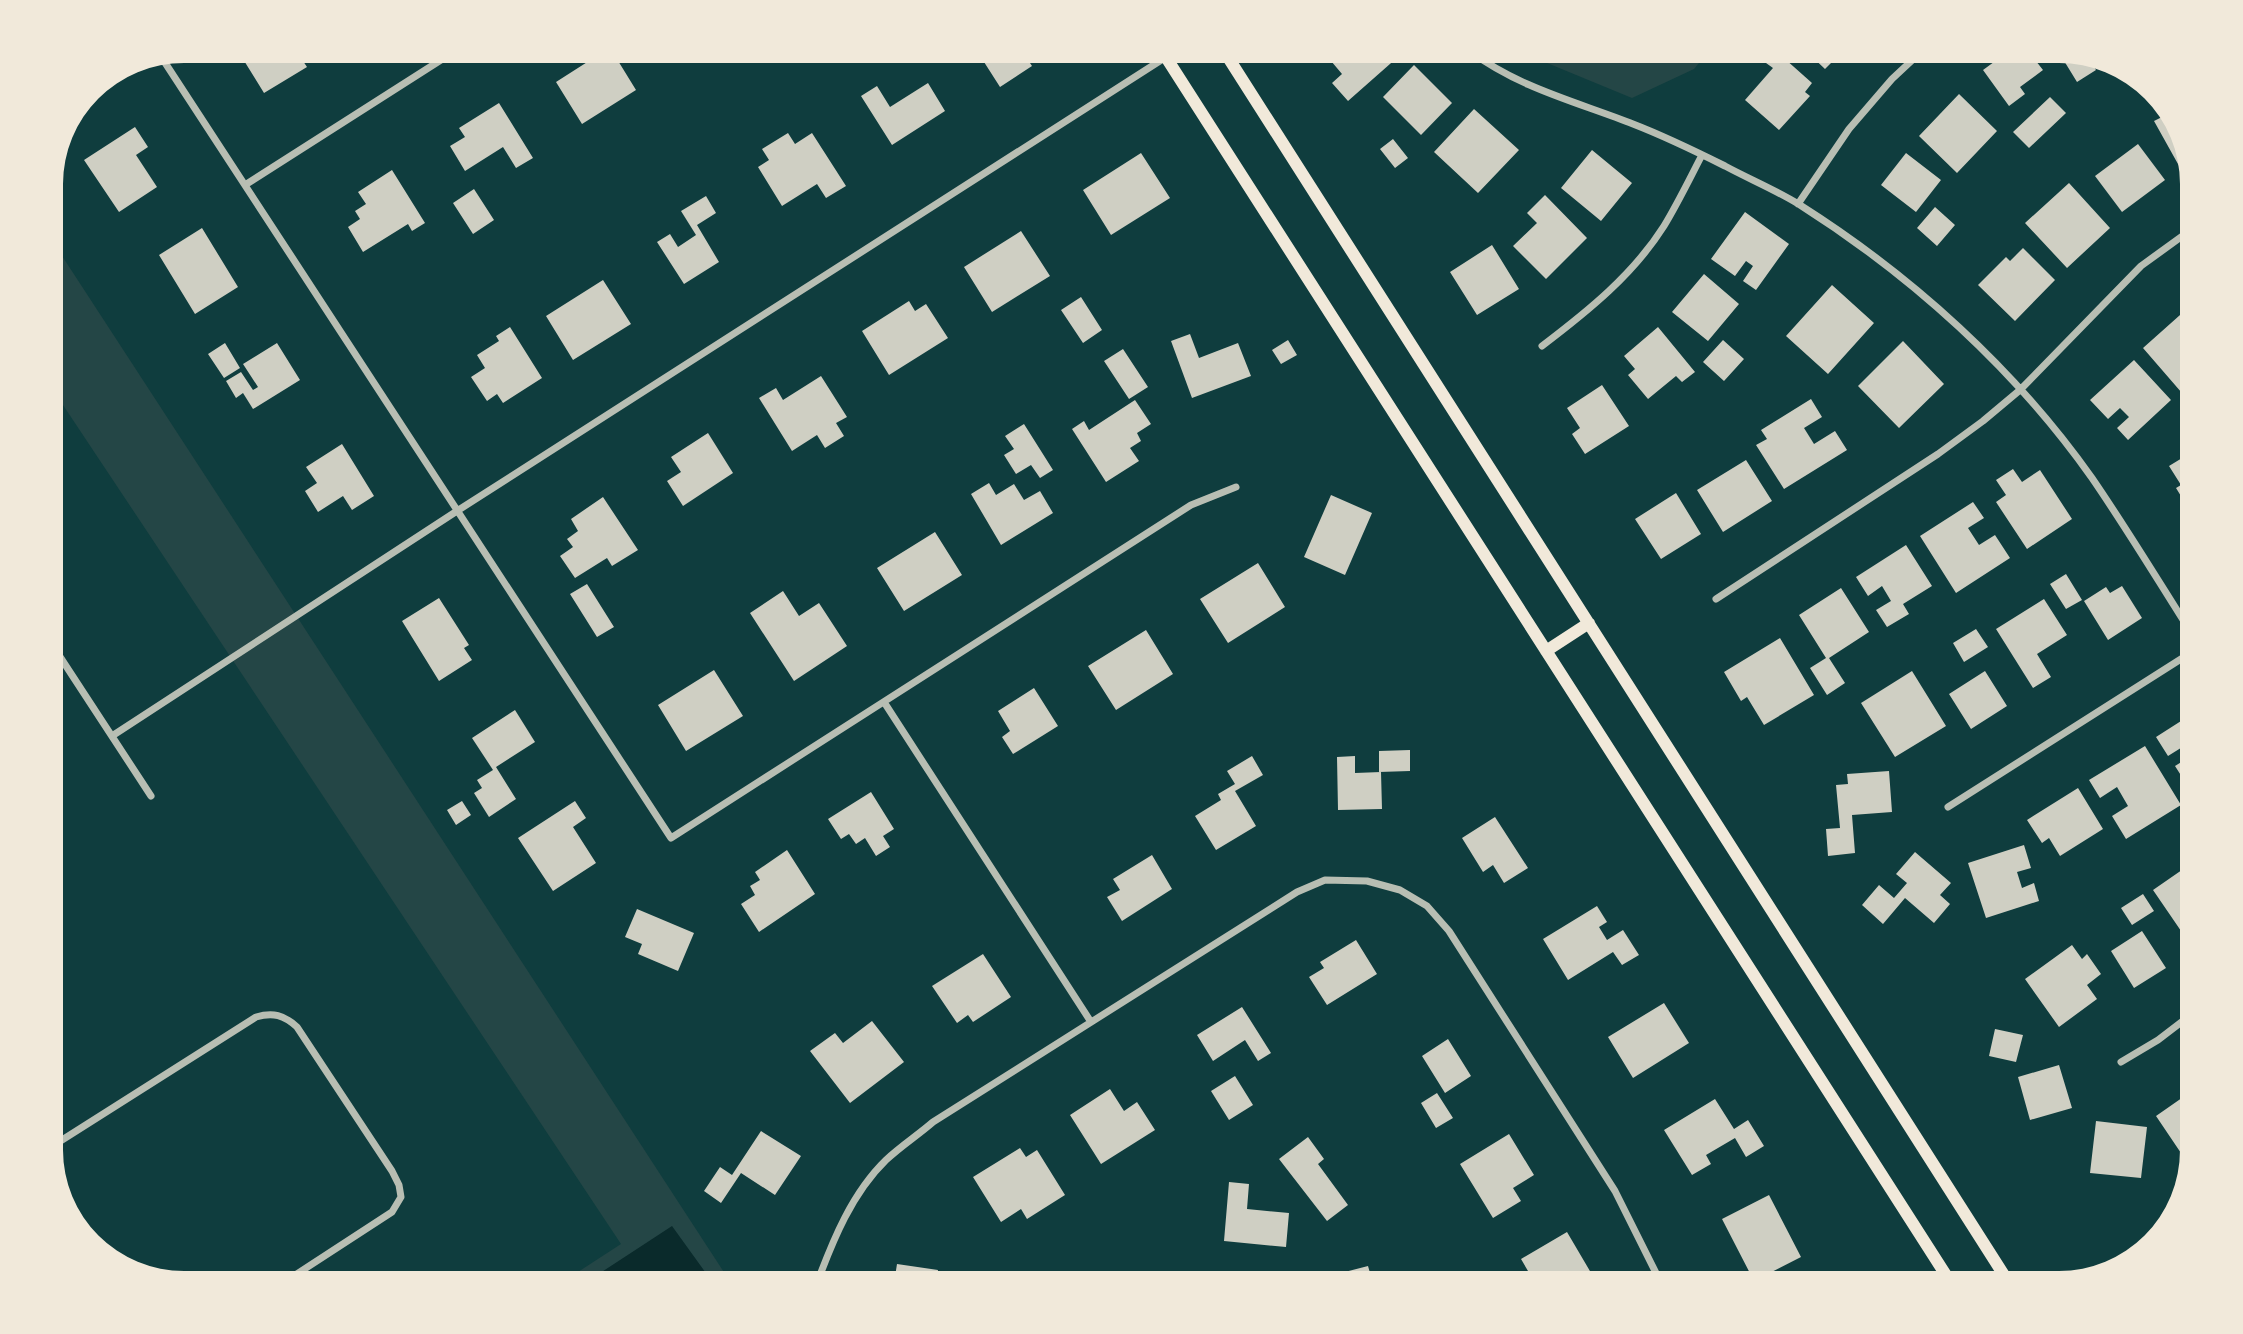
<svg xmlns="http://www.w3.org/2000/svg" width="2243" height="1334" viewBox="0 0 2243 1334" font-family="Montserrat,sans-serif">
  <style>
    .green { fill: #244646 }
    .water { fill: #0a2a2b }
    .building { fill: #cfcfc3 }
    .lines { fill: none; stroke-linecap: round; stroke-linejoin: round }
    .minor { stroke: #b8beb3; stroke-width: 7 }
    .secondary { stroke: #f1e9da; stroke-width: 12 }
  </style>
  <rect width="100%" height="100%" fill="#0f3d3e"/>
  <path class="green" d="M1518 51H1709L1694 69 1632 98Z
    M51 239 731 1283H713L672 1227 585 1283H561L621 1244 51 387Z"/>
  <path class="water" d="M672 1226 713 1283H585Z"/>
  <path class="building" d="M238 51H305L299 55 307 67 264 93Z
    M586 51H612L636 90 582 124 556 82 592 59Z
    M977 51H1022L1032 66 1000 87Z
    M1330 51H1394L1399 56 1348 101 1332 83 1342 74 1326 55Z
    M1776 51 1812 83 1805 92 1810 96 1779 130 1745 100 1773 68 1766 63Z
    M1806 51H1843L1825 69Z
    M2009 51H2028L2043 70 2020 87 2025 94 2009 106 1983 70Z
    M2058 51 2089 59 2096 70 2077 82Z
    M1414 65 1452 103 1421 135 1383 97Z
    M101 82 105 87 86 99 90 89Z
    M928 83 945 111 892 145 861 96 877 86 890 107Z
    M1959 94 1997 131 1957 173 1919 136Z
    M2050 97 2066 113 2029 148 2013 132Z
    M499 103 533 158 516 168 503 147 465 171 450 146 465 137 459 128Z
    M1474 109 1519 150 1478 193 1434 152Z
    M2170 113 2174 117 2190 169 2183 173 2154 121Z
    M135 127 148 147 136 155 157 187 119 212 84 160Z
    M788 133 795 144 812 133 846 186 826 198 817 184 782 206 758 167 769 160 762 149Z
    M1393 139 1408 158 1395 168 1380 149Z
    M2138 144 2165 180 2122 212 2095 176Z
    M1592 150 1632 183 1601 221 1561 188Z
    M1141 153 1170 198 1111 235 1083 190Z
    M1906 153 1941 180 1916 212 1881 185Z
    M392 170 425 223 412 231 408 224 363 252 348 227 360 219 355 211 366 204 358 192Z
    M2069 183 2110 228 2067 268 2025 223Z
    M474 189 494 220 473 234 453 203Z
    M1545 195 1587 238 1546 279 1513 246 1537 223 1527 213Z
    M706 196 716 213 697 225 719 262 684 284 657 242 670 234 678 247 696 235 681 211Z
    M1935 207 1955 225 1937 246 1917 228Z
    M1745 212 1789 244 1756 290 1743 281 1753 266 1746 261 1735 276 1711 259Z
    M202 228 238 287 195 314 159 255Z
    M1021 231 1050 276 992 312 964 267Z
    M1492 245 1519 289 1477 315 1450 272Z
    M2023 248 2055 280 2015 321 1978 285 2006 257 2010 261Z
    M1704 274 1739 304 1708 341 1672 312Z
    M603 280 631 324 573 360 546 316Z
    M1832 285 1874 323 1828 374 1786 336Z
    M1081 297 1102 330 1083 343 1061 310Z
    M909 301 915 311 926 304 948 338 889 375 862 331Z
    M2189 307 2192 310V330L2189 332 2192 336V396L2188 400 2143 348Z
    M510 327 542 378 503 403 497 394 487 401 471 377 485 368 477 355 499 341 496 336Z
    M1658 327 1695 372 1682 382 1676 376 1648 399 1628 375 1635 369 1624 356Z
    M1190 334 1199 358 1238 343 1251 376 1192 398 1171 341Z
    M1288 340 1297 355 1281 364 1272 350Z
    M1723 340 1744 359 1724 381 1703 362Z
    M1903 341 1944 384 1899 428 1858 386Z
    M225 343 240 368 224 378 208 354Z
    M277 343 300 380 253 409 243 393 236 398 226 381 241 372 253 390 258 387 243 364Z
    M1123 349 1148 387 1129 399 1104 361Z
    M2134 360 2171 400 2128 440 2117 428 2129 417 2120 408 2108 419 2090 400Z
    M821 376 847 417 836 423 844 436 825 448 817 435 792 451 759 398 776 388 783 400Z
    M1602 385 1629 426 1585 454 1572 434 1580 428 1567 408Z
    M1811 399 1822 417 1804 428 1814 444 1835 431 1847 450 1784 489 1756 445 1767 439 1761 430Z
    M1135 400 1151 424 1137 433 1141 441 1130 448 1139 461 1106 482 1072 429 1084 421 1089 430Z
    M1024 424 1053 470 1040 478 1031 465 1016 474 1004 455 1014 449 1005 436Z
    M708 433 733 473 683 506 667 481 681 472 671 457Z
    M342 444 374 496 352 510 343 496 318 512 305 491 317 483 306 467Z
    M2192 452V514L2176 488 2181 485 2169 466Z
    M1746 460 1772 501 1723 532 1697 490Z
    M2013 469 2022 482 2040 470 2072 519 2027 549 1996 502 2006 495 1996 480Z
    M989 483 996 495 1014 484 1024 500 1040 491 1053 513 1001 545 971 494Z
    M1676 493 1701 534 1661 559 1635 519Z
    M1331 495 1372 513 1345 575 1304 557Z
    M603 497 638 550 612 566 607 558 575 578 560 556 573 547 567 539 578 531 571 519Z
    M1973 502 1984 518 1968 528 1979 545 1995 535 2010 558 1956 593 1920 536Z
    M935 532 962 575 904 611 877 568Z
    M1906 545 1932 586 1903 604 1909 614 1887 627 1876 610 1891 601 1882 586 1868 596 1856 577Z
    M1258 563 1285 607 1228 643 1200 599Z
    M2066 574 2082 600 2066 609 2050 584Z
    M587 584 614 627 597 637 570 594Z
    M2122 586 2142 618 2108 640 2084 601 2106 587 2110 593Z
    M1841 588 1869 632 1829 658 1845 683 1827 695 1810 668 1826 658 1799 615Z
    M783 591 799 616 819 603 847 646 794 681 750 613Z
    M439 598 469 645 464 648 472 660 439 681 402 621Z
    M2044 599 2067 635 2037 654 2051 677 2033 688 1996 629Z
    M1976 629 1988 647 1964 662 1953 643Z
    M1146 630 1173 674 1116 710 1088 666Z
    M1780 638 1814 695 1764 725 1747 697 1741 701 1724 672Z
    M714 670 743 716 686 751 658 705Z
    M1912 671 1946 726 1895 757 1861 703Z
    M1985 671 2007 706 1971 729 1949 694Z
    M1034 688 1058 726 1013 754 1002 737 1010 731 998 711Z
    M515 710 535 742 496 767 516 799 489 817 474 793 482 788 477 780 493 770 472 738Z
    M2192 714V786L2189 788 2175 766 2191 756 2184 746 2168 756 2156 737Z
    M2145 746 2181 805 2126 839 2112 816 2128 806 2117 787 2100 798 2089 780Z
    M1410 750V771L1379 772V751Z
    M1252 756 1263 775 1235 791 1256 826 1216 850 1195 816 1221 800 1218 794 1235 784 1227 771Z
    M1355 756V773L1381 772 1382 809 1338 810 1337 757Z
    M1889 771 1892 812 1852 815 1855 853 1828 856 1826 829 1840 828 1836 785 1848 784 1847 774Z
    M2078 788 2103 829 2060 856 2049 838 2042 843 2027 820Z
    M871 792 894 829 883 836 890 847 876 856 865 838 856 844 849 834 841 839 828 819Z
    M462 801 471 815 456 825 447 810Z
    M575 801 586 818 573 827 596 863 553 891 518 838Z
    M1495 817 1528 868 1504 883 1493 865 1483 872 1462 838Z
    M2024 845 2031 868 2017 872 2022 888 2034 883 2039 901 1986 918 1968 863Z
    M787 850 815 894 759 932 741 904 755 895 750 886 760 880 755 872Z
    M1915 852 1951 883 1940 895 1950 904 1934 923 1905 898 1883 924 1862 905 1879 885 1894 898 1907 883 1896 874Z
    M1152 855 1172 889 1122 921 1107 897 1120 890 1113 879Z
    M2192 863V947L2153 890Z
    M2143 894 2154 911 2132 925 2121 908Z
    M1597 906 1607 922 1599 927 1607 940 1623 930 1639 955 1622 965 1613 952 1568 980 1543 939Z
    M637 909 694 933 678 971 638 954 642 944 625 937Z
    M2142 931 2166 968 2134 988 2111 951Z
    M1356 940 1377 974 1327 1005 1309 977 1324 968 1320 962Z
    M2072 945 2082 959 2087 954 2101 974 2087 985 2097 999 2059 1027 2025 979Z
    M983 954 1011 997 973 1022 968 1015 957 1023 932 986Z
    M1664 1003 1689 1043 1633 1078 1608 1037Z
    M1242 1007 1271 1053 1258 1061 1245 1040 1213 1061 1197 1035Z
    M872 1021 904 1062 850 1103 810 1051 835 1033 843 1043Z
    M1995 1029 2023 1035 2016 1062 1989 1056Z
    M1448 1039 1471 1076 1445 1093 1422 1056Z
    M2059 1065 2072 1108 2030 1120 2018 1077Z
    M1235 1076 1253 1105 1229 1120 1211 1091Z
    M1110 1089 1124 1111 1137 1102 1155 1130 1101 1164 1070 1115Z
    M1437 1093 1453 1118 1436 1128 1421 1103Z
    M2189 1093 2192 1097V1151L2191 1155 2185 1159 2156 1116Z
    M1715 1099 1734 1129 1748 1120 1764 1146 1746 1157 1735 1138 1706 1155 1711 1164 1692 1175 1664 1130Z
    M2096 1121 2147 1127 2141 1178 2090 1173Z
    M761 1131 801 1156 775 1195 741 1173 721 1203 704 1191 720 1167 732 1175Z
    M1509 1134 1534 1175 1513 1188 1521 1201 1493 1218 1460 1164Z
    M1308 1137 1324 1159 1318 1164 1348 1205 1327 1221 1279 1159Z
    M1020 1148 1026 1157 1037 1150 1065 1195 1027 1219 1021 1209 1001 1222 973 1177Z
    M1229 1182 1249 1184 1247 1209 1289 1213 1286 1247 1224 1241Z
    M1769 1195 1801 1257 1754 1281 1722 1219Z
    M1567 1232 1597 1283H1535L1521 1259Z
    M897 1264 938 1270 936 1283H894Z
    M1368 1266 1373 1283H1306V1282Z
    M1107 1274 1157 1282V1283H1105Z"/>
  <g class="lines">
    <path class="minor" d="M1470 51C1519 88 1577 102 1633 124 1664 136 1695 151 1725 166 1749 179 1776 190 1800 205 1912 276 2015 369 2092 478 2127 529 2159 582 2192 634
      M160 55 671 838 1191 505 1236 487
      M245 185 455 51
      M1798 204 1849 129 1892 79 1922 51
      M1542 346C1588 311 1633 275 1664 226 1678 203 1690 178 1702 155
      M1716 599 1938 454 1983 421 2020 390 2141 266 2192 229
      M51 643 151 796
      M884 702 1091 1022
      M112 736 457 511 1166 57 1197 51
      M1948 807 2192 652
      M2121 1062 2158 1040 2192 1014
      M51 1147 256 1017C273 1012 284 1015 297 1027L392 1171 399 1185 401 1197 392 1212 283 1283
      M817 1283C833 1240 852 1193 886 1160 901 1146 918 1135 933 1122L1297 892 1325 880 1367 881 1400 890 1427 906 1449 931 1615 1191 1661 1283"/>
    <path class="secondary" d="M1162 51 1951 1283
      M1224 51 2009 1283
      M1546 651 1589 623"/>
  </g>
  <path d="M0 0H2243V1334H0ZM184 63H2059A121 121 0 0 1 2180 184V1150A121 121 0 0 1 2059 1271H184A121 121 0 0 1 63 1150V184A121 121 0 0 1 184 63Z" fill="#f1e9da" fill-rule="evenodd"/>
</svg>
